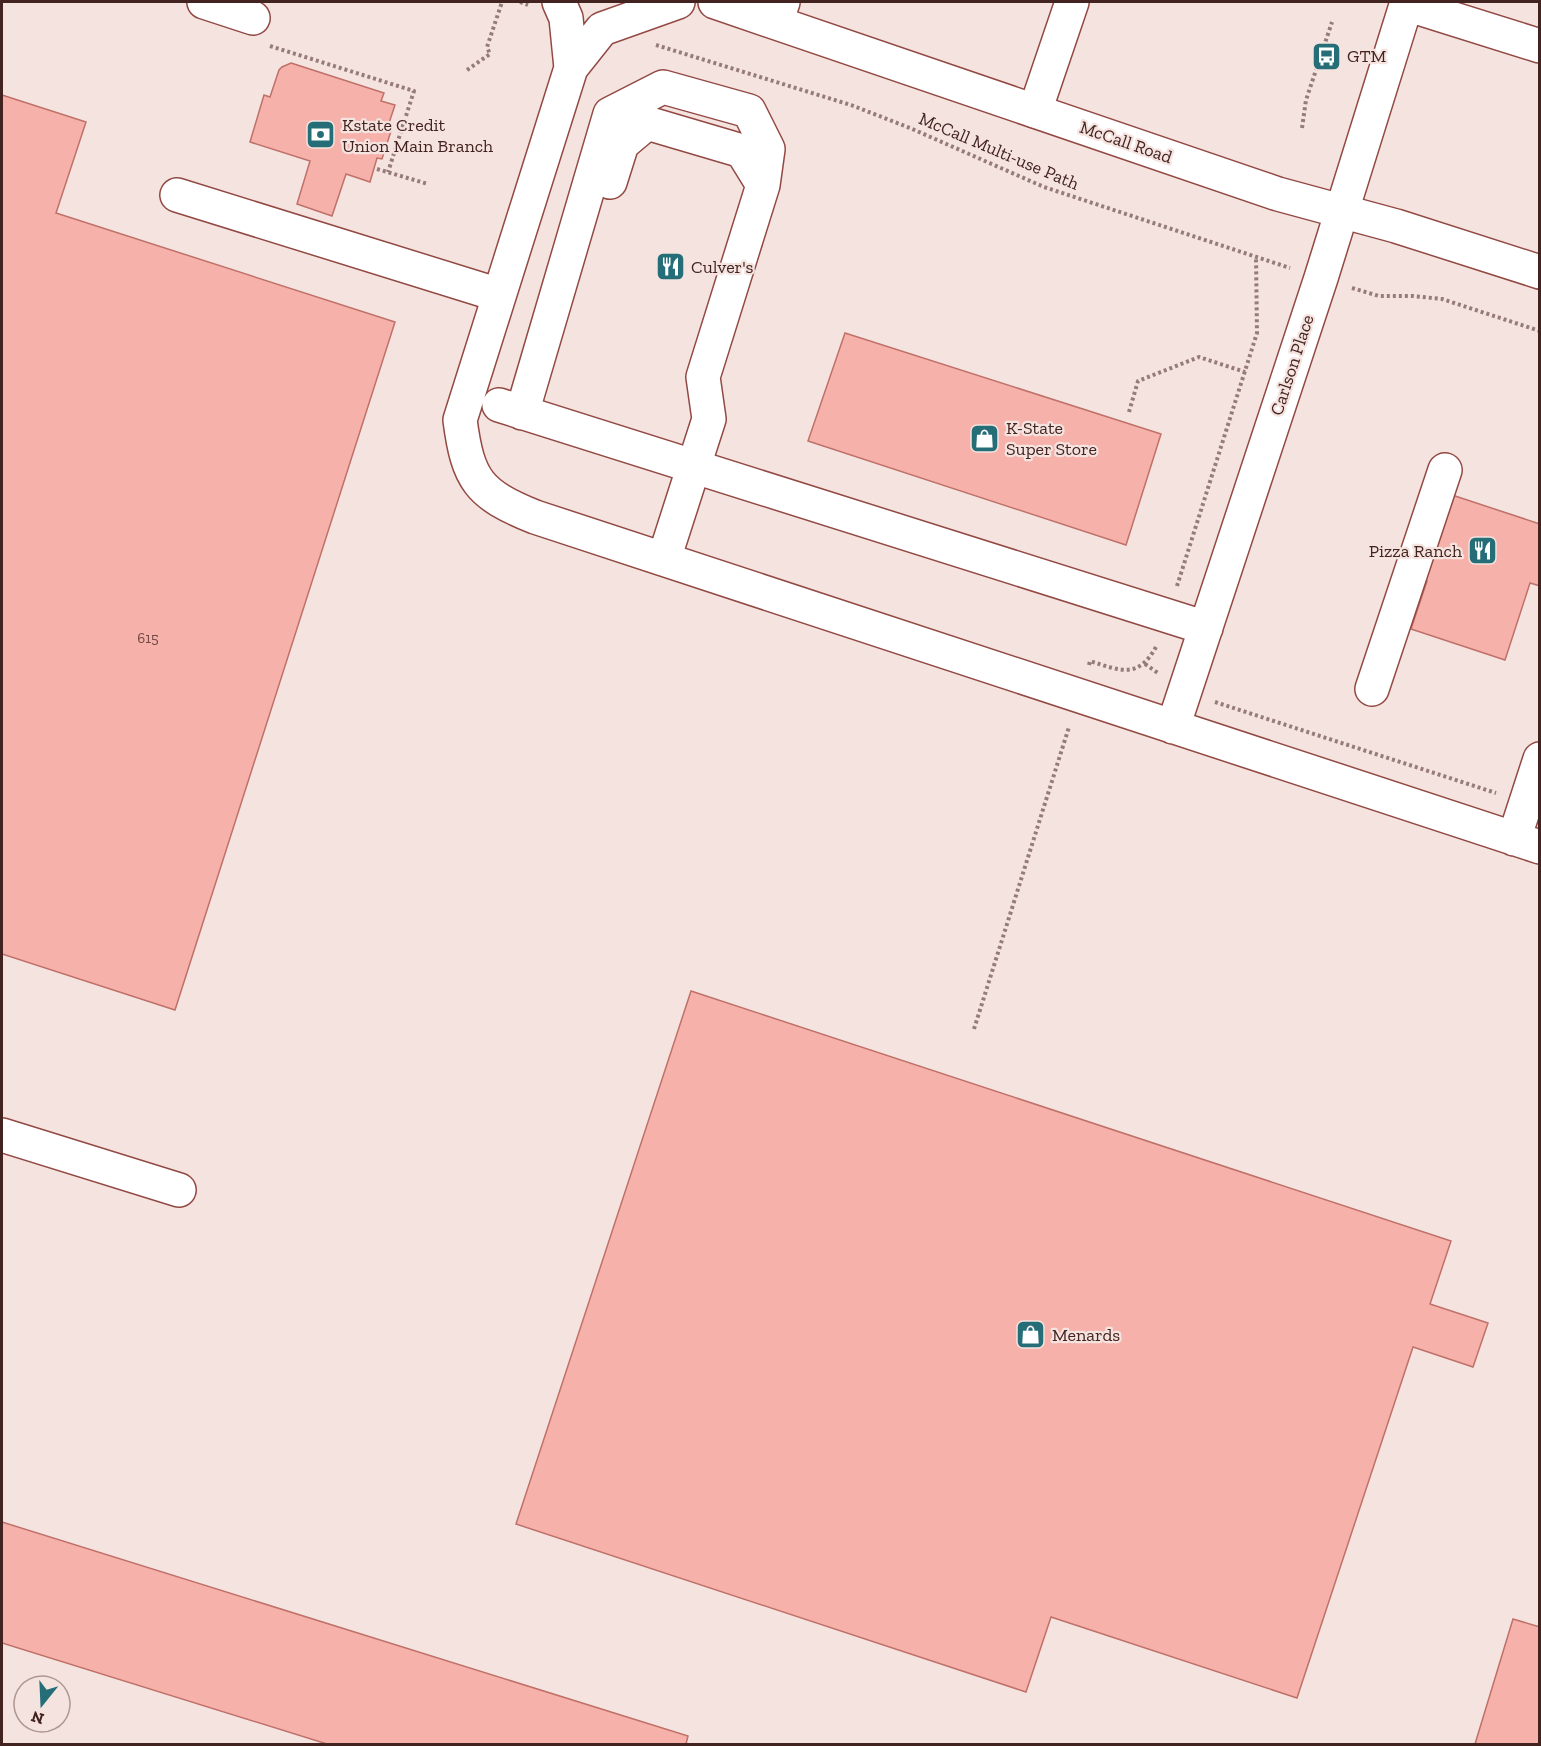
<svg xmlns="http://www.w3.org/2000/svg" width="1541" height="1746" viewBox="0 0 1541 1746" font-family="'Zilla Slab',serif">
  <style>
    .building { fill: #f6b2aa; stroke: #bf7169; stroke-width: 1.5 }
    .lines { fill: none; stroke-linecap: round; stroke-linejoin: round }
    .minor-casing { stroke: #934943; stroke-width: 36 }
    .major-casing { stroke: #934943; stroke-width: 36 }
    .path { stroke: #967c79; stroke-width: 4; stroke-dasharray: 3 3; stroke-linecap: butt }
    .minor { stroke: #fff; stroke-width: 33 }
    .major { stroke: #fff; stroke-width: 33 }
    .labels { text-anchor: middle; dominant-baseline: central; stroke-width: 4.5; stroke-linejoin: round; paint-order: stroke }
    .number-label { font-size: 15px; fill: #704742 }
    .poi-label { font-size: 18px; fill: #43231f; stroke: #f5e3e0; text-anchor: start }
    .street-label { font-size: 18px; fill: #43231f; stroke: #f5e3e0 }
  </style>
  <rect width="100%" height="100%" fill="#f5e3e0"/>
  <path class="building" d="M291 63 384 93 381 101 395 105 388 126 392 128 382 159 377 158 370 182 346 174 332 216 297 204 310 161 250 142 264 95 270 97 279 70 282 67Z
    M2 95 86 122 56 213 395 322 175 1010 2 954Z
    M845 333 1161 434 1126 545 808 441Z
    M1446 493 1540 524V586L1530 583 1505 660 1411 629 1427 581 1418 578Z
    M691 991 1451 1241 1430 1304 1488 1323 1473 1367 1413 1347 1297 1698 1051 1617 1026 1692 516 1524Z
    M2 1522 688 1736 686 1744H327L2 1643Z
    M1513 1619 1540 1627V1744H1475Z"/>
  <g class="lines">
    <defs>
      <path id="minor" d="M204 2 253 18
        M559 2 566 18 571 68
        M678 2 602 29 571 68 460 420C468 480 478 494 535 517L1540 847
        M1406 4 1540 46
        M776 22 783 2
        M1035 111 1072 2
        M610 182 622 144 647 123 742 151 763 185
        M177 195 499 295
        M499 405 1206 628
        M522 413 610 114 663 87 749 111 768 149 763 185 703 377 709 419 664 559
        M1372 689 1445 470
        M1173 727 1321 278 1407 2
        M1514 839 1540 759
        M2 1135 179 1190"/>
      <path id="major" d="M715 2 1278 194 1396 226 1540 272"/>
    </defs>
    <use href="#minor" class="minor-casing"/>
    <use href="#major" class="major-casing"/>
    <path class="path" d="M520 2 528 5
      M656 45 851 105 910 128 1044 187 1290 268
      M270 46 414 91 388 172
      M467 70 490 54 487 47 502 2
      M1302 128 1306 100 1332 22
      M377 169 428 184
      M1352 288 1379 296H1413L1442 299 1540 331
      M1129 412 1138 381 1199 357 1245 372
      M1177 586 1257 333 1256 257
      M1145 664 1158 673
      M1089 665 1090 661C1121 671 1138 679 1156 647
      M1215 702 1496 793
      M974 1029 1069 727"/>
    <use href="#minor" class="minor"/>
    <use href="#major" class="major"/>
  </g>
  <defs>
    <symbol id="bus-square" viewBox="-11 -11 22 22"><rect x="-9" y="-9" width="18" height="18" rx="4" fill="#256e77" stroke="#f5e3e0"/><path d="M-5-6H5V4H4V6H2V4H-2V6H-4V4H-5ZM-3.5-4V0h7V-4ZM-3.5 1.2v1.5H-2V1.2ZM2 1.2v1.5H3.5V1.2Z" fill="#fff"/></symbol>
    <symbol id="bank-square" viewBox="-11 -11 22 22"><rect x="-9" y="-9" width="18" height="18" rx="4" fill="#256e77" stroke="#f5e3e0"/><path d="M-6-4H6V4H-6ZM0-2.3a2.3 2.3 0 1 0 0 4.6a2.3 2.3 0 1 0 0-4.6Z" fill="#fff"/></symbol>
    <symbol id="restaurant-square" viewBox="-11 -11 22 22"><rect x="-9" y="-9" width="18" height="18" rx="4" fill="#256e77" stroke="#f5e3e0"/><path d="M-5-6h1v4h1v-4h1v4h1v-4h1v5L-1.5 .5V6h-2V.5L-5-1ZM5-6V6H3V1.5H1.5Q1.5-4 5-6Z" fill="#fff"/></symbol>
    <symbol id="shop-square" viewBox="-11 -11 22 22"><rect x="-9" y="-9" width="18" height="18" rx="4" fill="#256e77" stroke="#f5e3e0"/><path d="M-5-2.5h2.3a2.7 3.5 0 0 1 5.4 0H5L5.5 6h-11ZM-1.5-2.5h3a1.5 2.3 0 0 0-3 0Z" fill="#fff"/></symbol>
  </defs>
  <g fill-rule="evenodd">
    <use href="#bus-square" x="1310" y="40" width="33" height="33"/>
    <use href="#bank-square" x="304" y="118" width="33" height="33"/>
    <use href="#restaurant-square" x="654" y="250" width="33" height="33"/>
    <use href="#shop-square" x="968" y="422" width="33" height="33"/>
    <use href="#restaurant-square" x="1466" y="534" width="33" height="33"/>
    <use href="#shop-square" x="1014" y="1318" width="33" height="33"/>
  </g>
  <g class="labels">
    <g class="number-label">
      <text x="148" y="638">615</text>
    </g>
    <g class="poi-label">
      <text x="1347" y="56">GTM</text>
      <text x="342" y="125">Kstate Credit<tspan x="342" dy="21">Union Main Branch</tspan></text>
      <text x="691" y="267">Culver's</text>
      <text x="1006" y="428">K-State<tspan x="1006" dy="21">Super Store</tspan></text>
      <text x="1462" y="551" text-anchor="end">Pizza Ranch</text>
      <text x="1052" y="1335">Menards</text>
    </g>
    <g class="street-label">
      <text transform="translate(1126 142) rotate(19)">McCall Road</text>
      <text transform="translate(999 151) rotate(23)">McCall Multi-use Path</text>
      <text transform="translate(1292 365) rotate(-72)">Carlson Place</text>
    </g>
  </g>
  <rect width="1541" height="1746" fill="none" stroke="#43231f" stroke-width="6"/>
  <g transform="translate(42 1704) rotate(198)"><circle r="28" fill="#f5e3e0" stroke="#ae9693" stroke-width="1.5"/>
  <path d="M0-4.5L10 22L0 15L-10 22Z" fill="#256e77"/>
  <text y="-9" font-size="16" font-weight="bold" text-anchor="middle" fill="#43231f">N</text>
  </g>
</svg>
